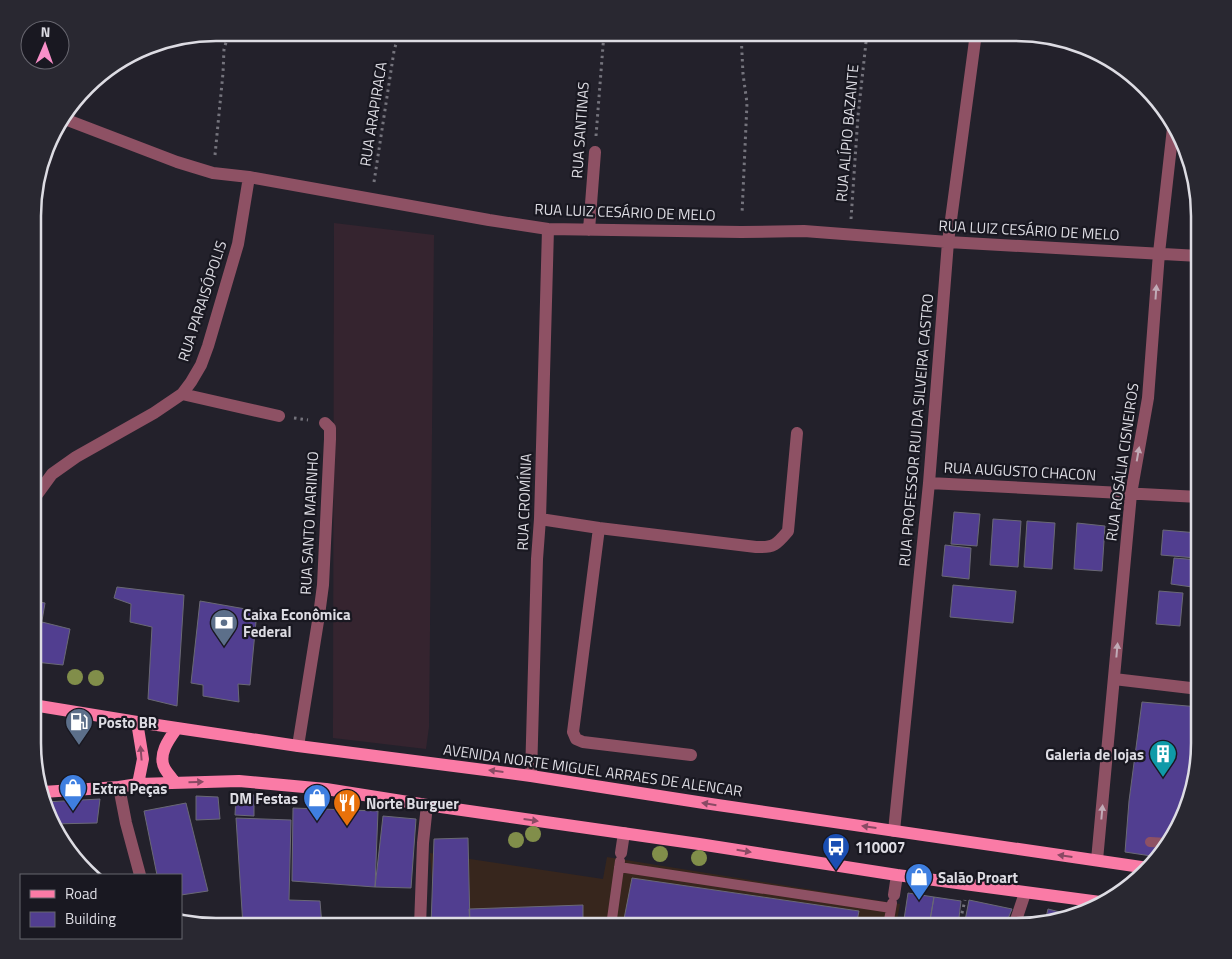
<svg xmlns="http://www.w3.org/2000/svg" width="1232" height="959" viewBox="0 0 1232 959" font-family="'Titillium Web',sans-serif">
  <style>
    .industrial { fill: #35242f }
    .medical { fill: #37261d }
    .building { fill: #513e90; stroke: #6a6975 }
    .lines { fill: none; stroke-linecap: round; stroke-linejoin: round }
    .path { stroke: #75747d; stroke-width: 3; stroke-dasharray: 2.5 4; stroke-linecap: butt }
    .lane { stroke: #8e5164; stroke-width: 10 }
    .street { stroke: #8e5164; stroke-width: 12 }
    .primary { stroke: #fa7ba6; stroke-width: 12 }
    .tree { fill: #818e4a }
    .oneway { fill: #c1abb7 }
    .oneway2 { fill: #8a4a64 }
    .labels { text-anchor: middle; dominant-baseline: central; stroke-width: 4.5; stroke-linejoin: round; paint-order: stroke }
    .street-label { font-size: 15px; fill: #dddce3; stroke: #191821 }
    .poi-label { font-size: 15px; font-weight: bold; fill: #dddce3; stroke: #191821; text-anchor: start }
    .rim { fill: none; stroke: #dddce3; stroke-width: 2.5 }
  </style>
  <rect width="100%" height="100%" fill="#23212b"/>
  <path class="industrial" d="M334 223 434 235 429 727 426 749 333 738Z"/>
  <path class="medical" d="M430 853 603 879 607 857 900 904 896 926H435Z"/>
  <path class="building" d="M954 512 980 514 977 546 951 544Z
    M993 519 1021 521 1018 567 990 565Z
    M1027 521 1055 523 1052 569 1024 567Z
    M1077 523 1105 526 1102 571 1074 569Z
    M1163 530 1198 533 1196 558 1161 555Z
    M945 545 971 548 969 579 942 576Z
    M1174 558 1199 560V588L1171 584Z
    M953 585 1016 591 1013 623 950 617Z
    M117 587 184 595 177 706 148 699 152 627 130 622 131 604 114 598Z
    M1159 591 1183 593 1180 626 1156 624Z
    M33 601 45 603 35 662 33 661Z
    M200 601 257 611 250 685 238 684 239 702 203 696V685L191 683Z
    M42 622 70 629 63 665 35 662Z
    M1142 702 1199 707V755L1185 813 1158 857 1125 852 1129 801Z
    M236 795H254V816L235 815Z
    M196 796 218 797 220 819 196 820Z
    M100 799 97 823 51 824 45 802Z
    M186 803 208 891 181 895V875H157L144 811Z
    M293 808 378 811 375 887 292 881Z
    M383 816 416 819 411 888 375 887Z
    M236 818 291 820 289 900 320 901 322 926H243Z
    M468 838 470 926H431L434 839Z
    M632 878 859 911 856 926H642L623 924Z
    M908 893 934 897 929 926H903Z
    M934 897 961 901 958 926H929Z
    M969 900 1012 909 1005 926H964Z
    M583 905V926H470L469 909Z
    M1048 909 1072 915 1045 921Z"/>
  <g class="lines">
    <path class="path" d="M741 33 743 74 747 103 742 214
      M596 136 604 33
      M215 155 223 73 224 49 229 33
      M374 182 394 51 399 33
      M851 219 858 116 867 33
      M294 418 308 420
      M959 926 965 900"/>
    <path class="lane" d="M1150 842 1167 843
      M619 867 891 908
      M611 926 620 861
      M888 926 892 903"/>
    <path class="street" d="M62 118 177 162 213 173 249 177 489 220 548 229 741 232 804 231 948 242 1199 256
      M589 230 595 152
      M182 394 279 416
      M929 483 1199 497
      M33 503 36 496 52 474 76 457 154 413 182 394 191 382 201 365 208 346 238 244 249 177
      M540 519 599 528 756 547C774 548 777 544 788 531L797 433
      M599 528 573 732 576 739 583 742 691 755
      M1114 679 1199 689
      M298 746 319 615 323 585 330 439V428L325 423
      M531 776 537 559 540 519 548 229
      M119 787 126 823 140 875
      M894 831 929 483 948 242 976 33
      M621 853 624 833
      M1097 860 1131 494 1148 398 1159 253 1173 128
      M894 895 897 875
      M420 926 423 843 427 805
      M1014 926 1025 893"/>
    <path class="primary" d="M33 705 137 722 298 746 531 776 704 803 1148 868
      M137 722 143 759 138 784
      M175 783C172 778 168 774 165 769 157 755 169 739 177 728
      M43 792 119 787 138 784 239 781 326 789 427 805 699 844 897 875 1100 902"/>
  </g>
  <g class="tree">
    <circle cx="75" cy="677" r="8"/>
    <circle cx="96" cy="678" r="8"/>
    <circle cx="533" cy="834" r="8"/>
    <circle cx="516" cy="840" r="8"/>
    <circle cx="660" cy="854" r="8"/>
    <circle cx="699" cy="858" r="8"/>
  </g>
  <defs><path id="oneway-solid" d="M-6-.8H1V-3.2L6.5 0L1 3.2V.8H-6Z" transform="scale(1.25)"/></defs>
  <g class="oneway">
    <use href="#oneway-solid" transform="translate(1156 292) rotate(-86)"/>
    <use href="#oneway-solid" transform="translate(1138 454) rotate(-80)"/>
    <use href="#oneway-solid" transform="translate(1117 650) rotate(-85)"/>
    <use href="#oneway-solid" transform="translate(1102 812) rotate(-85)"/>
  </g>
  <g class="oneway2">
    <use href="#oneway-solid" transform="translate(141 753) rotate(-95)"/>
    <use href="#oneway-solid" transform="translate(496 771) rotate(-173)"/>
    <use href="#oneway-solid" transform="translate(196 782) rotate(-2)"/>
    <use href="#oneway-solid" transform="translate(709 804) rotate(-171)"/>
    <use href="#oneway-solid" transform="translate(531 820) rotate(8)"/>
    <use href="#oneway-solid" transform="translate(869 827) rotate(-172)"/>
    <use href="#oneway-solid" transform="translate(744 851) rotate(9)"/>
    <use href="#oneway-solid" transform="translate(1065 856) rotate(-172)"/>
  </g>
  <defs>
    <symbol id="bank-pin" viewBox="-11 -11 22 30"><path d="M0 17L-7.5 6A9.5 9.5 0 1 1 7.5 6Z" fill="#5c6f8a" stroke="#191821"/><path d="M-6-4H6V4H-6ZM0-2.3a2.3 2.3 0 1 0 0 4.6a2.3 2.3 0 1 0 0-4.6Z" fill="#fff"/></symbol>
    <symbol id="fuel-pin" viewBox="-11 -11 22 30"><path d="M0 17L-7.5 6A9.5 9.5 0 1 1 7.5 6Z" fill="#5c6f8a" stroke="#191821"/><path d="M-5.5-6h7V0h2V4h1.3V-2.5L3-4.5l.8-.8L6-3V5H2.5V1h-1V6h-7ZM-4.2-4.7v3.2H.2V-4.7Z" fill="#fff"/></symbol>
    <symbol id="building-pin" viewBox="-11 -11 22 30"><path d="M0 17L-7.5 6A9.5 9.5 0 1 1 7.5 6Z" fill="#0f9aa8" stroke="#191821"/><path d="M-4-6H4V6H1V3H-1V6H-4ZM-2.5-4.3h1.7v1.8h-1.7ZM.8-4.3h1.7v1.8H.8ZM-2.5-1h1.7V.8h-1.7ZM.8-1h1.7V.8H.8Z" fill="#fff"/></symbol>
    <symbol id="shop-pin" viewBox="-11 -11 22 30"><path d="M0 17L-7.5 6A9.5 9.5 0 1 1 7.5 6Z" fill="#3f7fe0" stroke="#191821"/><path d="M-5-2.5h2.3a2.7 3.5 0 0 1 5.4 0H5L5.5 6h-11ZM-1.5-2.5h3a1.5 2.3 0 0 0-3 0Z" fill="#fff"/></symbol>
    <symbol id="restaurant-pin" viewBox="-11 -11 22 30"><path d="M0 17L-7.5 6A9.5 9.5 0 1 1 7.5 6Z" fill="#e8710a" stroke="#191821"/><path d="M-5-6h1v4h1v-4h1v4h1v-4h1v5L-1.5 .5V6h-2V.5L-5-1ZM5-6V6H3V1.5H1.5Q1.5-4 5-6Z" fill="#fff"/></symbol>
    <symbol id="bus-pin" viewBox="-11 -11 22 30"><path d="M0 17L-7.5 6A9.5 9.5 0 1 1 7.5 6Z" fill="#1a4fb4" stroke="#191821"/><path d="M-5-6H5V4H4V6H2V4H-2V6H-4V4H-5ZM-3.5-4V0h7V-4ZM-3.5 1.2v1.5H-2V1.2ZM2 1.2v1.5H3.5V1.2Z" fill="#fff"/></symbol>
  </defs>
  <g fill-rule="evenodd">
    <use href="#bank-pin" x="208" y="607" width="32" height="43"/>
    <use href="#fuel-pin" x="63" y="706" width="32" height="43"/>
    <use href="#building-pin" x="1147" y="738" width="32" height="43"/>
    <use href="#shop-pin" x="57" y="772" width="32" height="43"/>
    <use href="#shop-pin" x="301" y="782" width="32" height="43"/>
    <use href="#restaurant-pin" x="331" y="787" width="32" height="43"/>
    <use href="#bus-pin" x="820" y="831" width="32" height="43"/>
    <use href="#shop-pin" x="903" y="861" width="32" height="43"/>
  </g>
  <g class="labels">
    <g class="street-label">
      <text transform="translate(373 114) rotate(-81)">RUA ARAPIRACA</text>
      <text transform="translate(580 130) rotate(-86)">RUA SANTINAS</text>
      <text transform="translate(847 133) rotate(-85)">RUA ALÍPIO BAZANTE</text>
      <text transform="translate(625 212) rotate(2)">RUA LUIZ CESÁRIO DE MELO</text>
      <text transform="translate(1029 230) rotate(3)">RUA LUIZ CESÁRIO DE MELO</text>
      <text transform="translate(202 301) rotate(-72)">RUA PARAISÓPOLIS</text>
      <text transform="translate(916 430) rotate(-85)">RUA PROFESSOR RUI DA SILVEIRA CASTRO</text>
      <text transform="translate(1122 462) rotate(-82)">RUA ROSÁLIA CISNEIROS</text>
      <text transform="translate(1020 471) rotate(3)">RUA AUGUSTO CHACON</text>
      <text transform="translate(524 502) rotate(-88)">RUA CROMÍNIA</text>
      <text transform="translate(309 523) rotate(-87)">RUA SANTO MARINHO</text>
      <text transform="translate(593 770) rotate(8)">AVENIDA NORTE MIGUEL ARRAES DE ALENCAR</text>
    </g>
    <g class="poi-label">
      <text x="243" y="614">Caixa Econômica<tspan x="243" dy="17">Federal</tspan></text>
      <text x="98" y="722">Posto BR</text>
      <text x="1144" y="754" text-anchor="end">Galeria de lojas</text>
      <text x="92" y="788">Extra Peças</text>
      <text x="298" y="798" text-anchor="end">DM Festas</text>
      <text x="366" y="803">Norte Burguer</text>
      <text x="855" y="847">110007</text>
      <text x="938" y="877">Salão Proart</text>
    </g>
  </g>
  <path d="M0 0H1232V959H0ZM216 41H1016A175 175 0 0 1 1191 216V743A175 175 0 0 1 1016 918H216A175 175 0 0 1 41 743V216A175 175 0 0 1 216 41Z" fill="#292831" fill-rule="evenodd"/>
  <path class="rim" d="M216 41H1016A175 175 0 0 1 1191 216V743A175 175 0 0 1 1016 918H216A175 175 0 0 1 41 743V216A175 175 0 0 1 216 41Z"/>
  <rect x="20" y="874" width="162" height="65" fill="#191821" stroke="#67666f"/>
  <rect x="30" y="890" width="25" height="8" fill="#fa7ba6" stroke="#67666f"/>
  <text x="65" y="899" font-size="15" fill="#dddce3">Road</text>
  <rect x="30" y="912" width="25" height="15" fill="#513e90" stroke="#67666f"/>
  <text x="65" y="924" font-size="15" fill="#dddce3">Building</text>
  <g transform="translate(45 45) rotate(2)"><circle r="24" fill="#191821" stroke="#67666f"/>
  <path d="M0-4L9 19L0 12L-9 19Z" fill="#f98fc9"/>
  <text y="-8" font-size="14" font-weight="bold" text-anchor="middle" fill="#dddce3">N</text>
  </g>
</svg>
